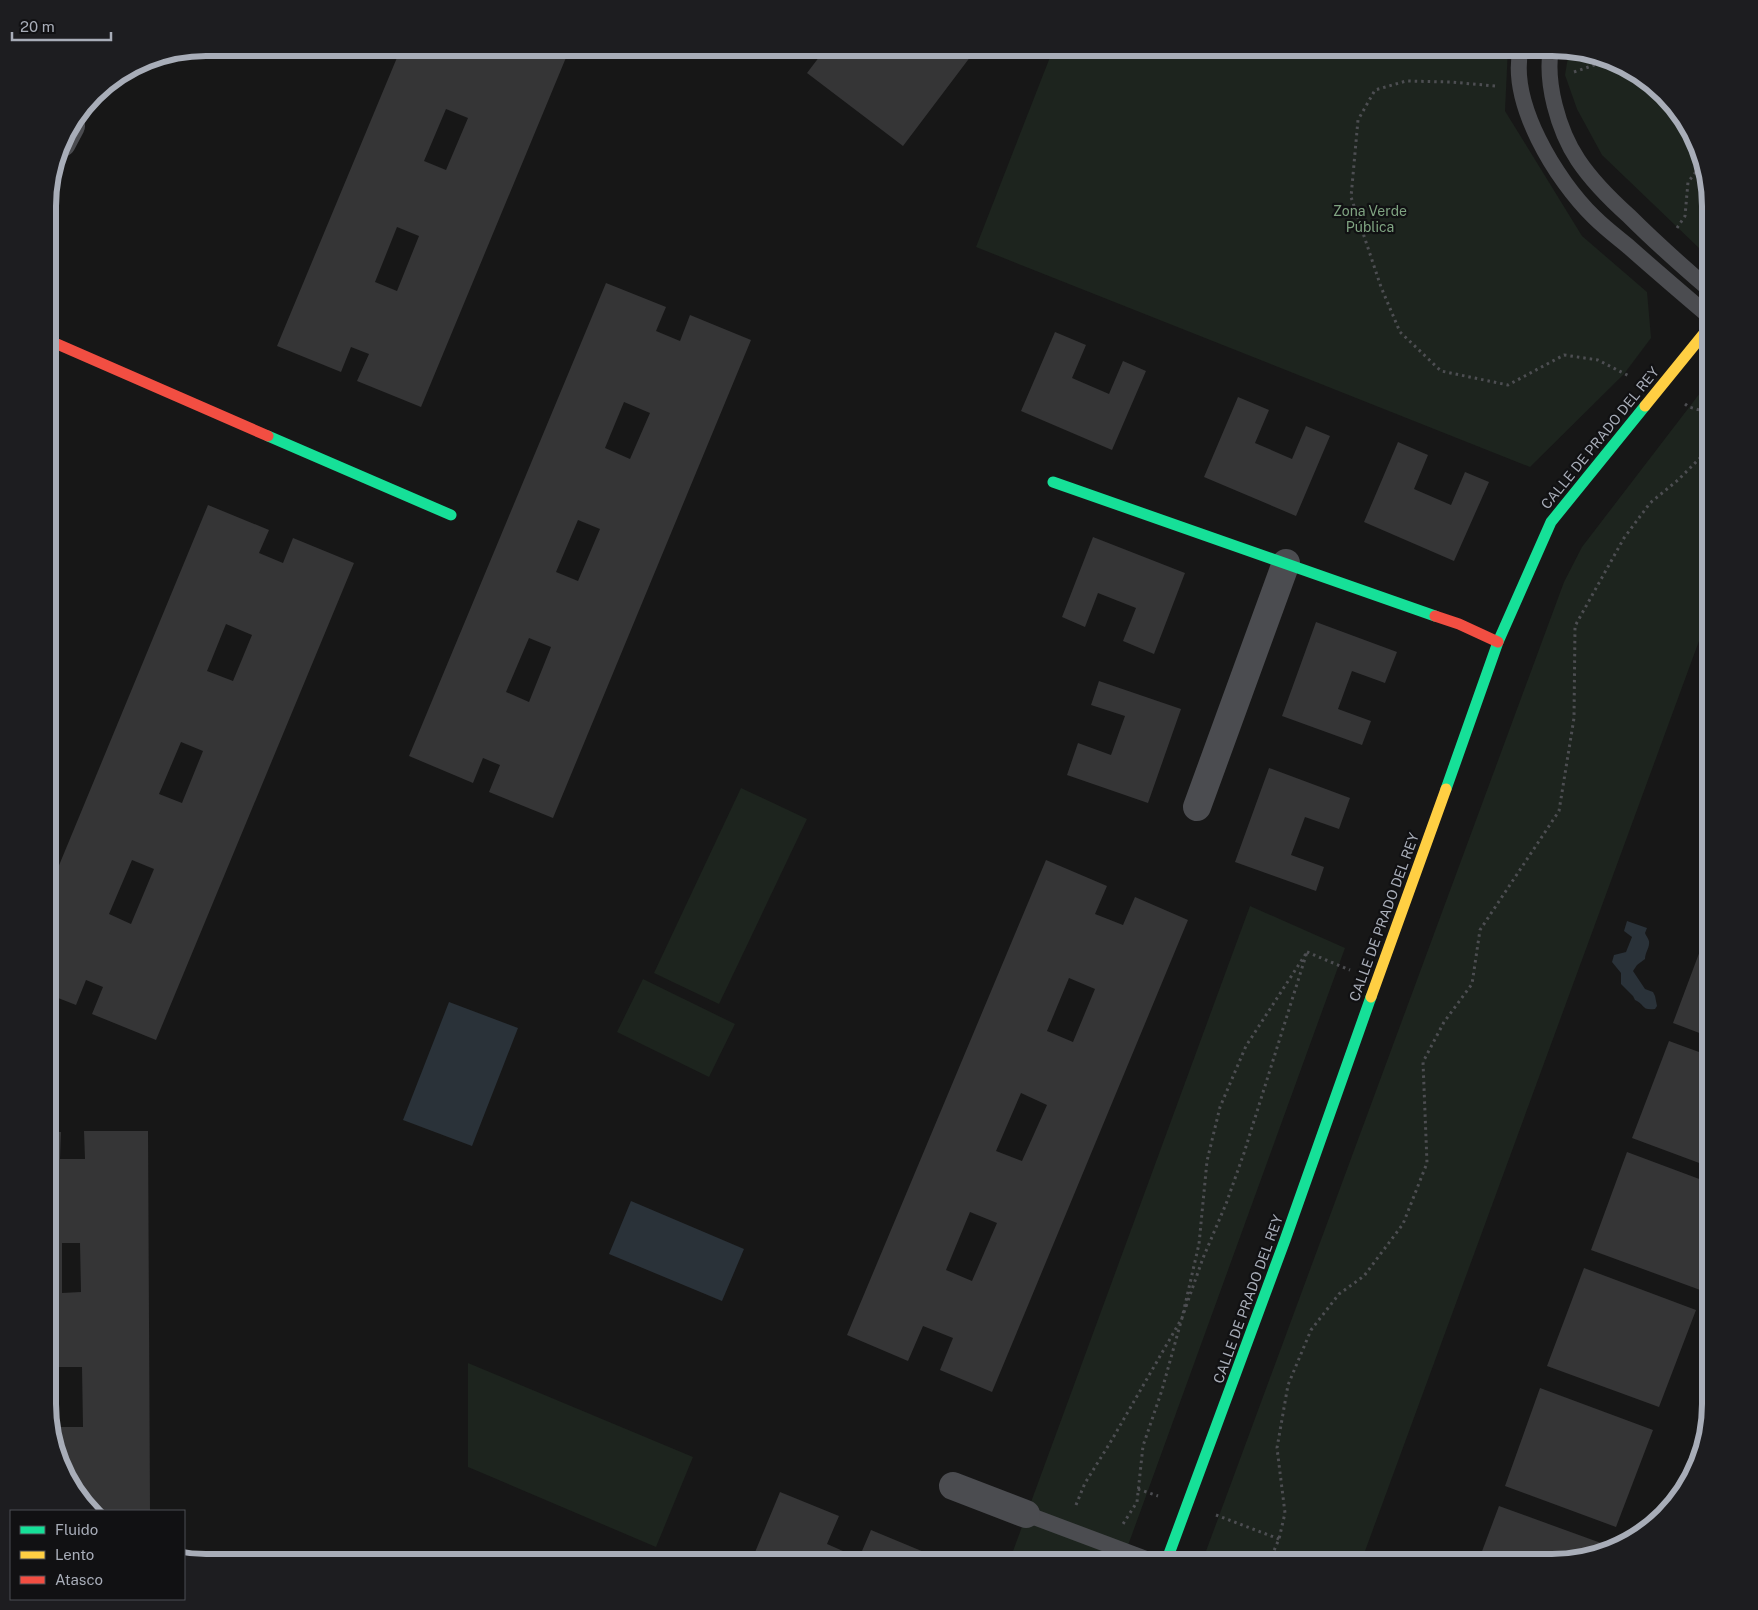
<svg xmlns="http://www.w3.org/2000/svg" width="1758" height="1610" viewBox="0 0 1758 1610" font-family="'Public Sans',sans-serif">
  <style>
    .green { fill: #1d241e }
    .water { fill: #2a3239 }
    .building { fill: #353536; fill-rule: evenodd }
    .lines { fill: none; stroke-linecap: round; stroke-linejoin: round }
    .path { stroke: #4d4e52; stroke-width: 3; stroke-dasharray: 2.5 4; stroke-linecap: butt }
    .lane { stroke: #4b4c50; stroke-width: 16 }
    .street { stroke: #4b4c50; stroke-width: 28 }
    .fast { stroke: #16e098; stroke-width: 11 }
    .slow { stroke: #ffcf43; stroke-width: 11 }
    .jam { stroke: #f24e42; stroke-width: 11 }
    .labels { text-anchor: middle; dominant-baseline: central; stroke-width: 4.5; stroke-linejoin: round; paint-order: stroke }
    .park-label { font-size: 14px; fill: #7fa381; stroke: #111113 }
    .street-label { font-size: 14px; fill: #a8adb8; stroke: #111113 }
    .rim { fill: none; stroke: #a8adb8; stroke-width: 6 }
  </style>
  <rect width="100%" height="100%" fill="#171717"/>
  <path class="green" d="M1056 48H1508L1505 111 1582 236 1647 292 1651 338 1624 374 1530 467 976 247 1052 52Z
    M1569 51 1613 60 1664 94 1698 145 1710 196V246L1700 249 1602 155 1577 109 1565 75Z
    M1710 380V611L1361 1562H1202L1564 582 1582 547Z
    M741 788 807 819 719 1004 654 973Z
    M1250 906 1345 948 1122 1562H1009Z
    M643 979 735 1024 709 1077 617 1032Z
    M468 1363 693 1457 656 1547 468 1467Z"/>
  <path class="water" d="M1627 921 1647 928 1645 933C1646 936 1650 940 1649 944 1649 948 1645 953 1645 959L1637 965 1633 971 1645 989 1653 992 1655 996 1657 1006 1655 1009C1641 1011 1645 1004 1635 1000L1633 996 1621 984V973L1612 962 1614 955 1626 952 1632 937 1624 931Z
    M449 1002 518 1028 472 1146 403 1120Z
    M631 1201 744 1249 722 1301 609 1254Z"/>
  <path class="building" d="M401 48H570L421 407 357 381 369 354 351 347 341 372 277 346ZM446 109 468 118 446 170 424 161ZM397 227 419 236 397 291 375 282Z
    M826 48H977L903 146 807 73Z
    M606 283 666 307 656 331 680 341 690 315 751 340 553 818 489 792 500 765 483 758 473 783 409 756ZM624 402 650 413 630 459 605 448ZM578 520 600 529 578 581 556 572ZM529 638 551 647 529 702 506 692Z
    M1055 332 1086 345 1072 378 1109 394 1123 361 1146 371 1112 450 1021 411Z
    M1238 397 1269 410 1255 443 1292 459 1306 426 1330 436 1296 516 1204 477Z
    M1398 442 1428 455 1414 489 1451 505 1465 472 1489 482 1454 561 1364 522Z
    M208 505 269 530 259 553 283 563 293 538 354 563 156 1040 92 1014 103 987 86 980 76 1005 48 994V892ZM226 624 252 635 233 681 207 671ZM181 742 203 751 182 803 159 794ZM132 860 154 869 131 924 109 914Z
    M1093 537 1185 573 1154 654 1123 641 1136 608 1098 593 1085 627 1062 617Z
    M1316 622 1397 652 1385 683 1352 671 1338 709 1371 721 1362 745 1282 716Z
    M1099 681 1181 709 1148 803 1067 775 1078 743 1111 755 1125 716 1091 705Z
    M1269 768 1350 798 1339 829 1305 817 1291 855 1324 867 1316 891 1235 862Z
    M1046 860 1107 886 1095 914 1123 925 1135 897 1188 920 992 1392 940 1370 953 1338 923 1326 908 1361 847 1335ZM1069 978 1095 989 1073 1042 1047 1031ZM1021 1093 1047 1105 1022 1161 996 1151ZM970 1212 997 1223 972 1281 946 1270Z
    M1710 924V1037L1673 1023Z
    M1669 1041 1710 1056V1167L1632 1138Z
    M84 1131H148L150 1511H91L60 1465 48 1414V1132H61L60 1159H85ZM62 1243H80L81 1292 62 1293ZM59 1367H82L83 1427H59Z
    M1627 1152 1710 1183V1270L1703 1291 1591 1250Z
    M1584 1268 1696 1310 1659 1407 1547 1366Z
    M1540 1388 1653 1430 1616 1527 1505 1486Z
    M780 1492 839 1516 827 1544 859 1558 871 1530 924 1552 919 1562H751Z
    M1499 1506 1612 1547 1610 1551 1552 1562H1478Z"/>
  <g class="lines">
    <path class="path" d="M1574 72 1606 61 1614 60
      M1495 86 1451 82 1406 81 1375 90 1358 120 1351 197 1381 287 1400 332 1441 371 1508 385 1564 355 1598 360 1629 376
      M1677 228 1685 216 1688 182 1703 163
      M1685 404 1689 407 1710 413
      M1307 952 1350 970
      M1138 1489 1158 1496
      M1076 1505 1085 1483 1110 1443 1182 1318 1203 1258 1226 1204 1244 1153 1307 952 1246 1046 1220 1107 1207 1161 1199 1244 1182 1318 1162 1390 1143 1446 1137 1502 1123 1524
      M1216 1515 1279 1539
      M1064 1562 1065 1555
      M1269 1562 1279 1539 1285 1513 1277 1448 1288 1385 1311 1330 1339 1294 1364 1276 1403 1224 1427 1163 1423 1062 1444 1022 1472 984 1480 930 1559 811 1574 718 1575 626 1624 538 1650 503 1678 480 1710 448"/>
    <path class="lane" d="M1521 48C1508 102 1556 180 1594 217 1605 228 1617 237 1629 247 1656 271 1683 294 1710 317
      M1551 48C1545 82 1558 130 1578 160 1592 181 1610 199 1629 216 1655 242 1682 266 1710 290
      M1691 1476 1702 1446
      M1026 1514 1154 1562"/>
    <path class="street" d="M62 143 71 126
      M1197 807 1286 563
      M953 1486 1026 1514"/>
    <path class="fast" d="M268 436 451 515
      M1053 482 1435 616
      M1446 789 1498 642 1551 522 1645 406
      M1166 1562 1285 1240 1371 997"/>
    <path class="slow" d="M1645 406 1710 326
      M1371 997 1446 789"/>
    <path class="jam" d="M48 340 268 436
      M1435 616 1459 624 1498 642"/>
  </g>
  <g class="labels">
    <g class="park-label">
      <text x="1370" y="211">Zona Verde<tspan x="1370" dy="16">Pública</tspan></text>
    </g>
    <g class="street-label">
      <text transform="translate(1600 438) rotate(-51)">CALLE DE PRADO DEL REY</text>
      <text transform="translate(1384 917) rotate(-70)">CALLE DE PRADO DEL REY</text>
      <text transform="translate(1248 1299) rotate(-70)">CALLE DE PRADO DEL REY</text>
    </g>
  </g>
  <path d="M0 0H1758V1610H0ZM206 56H1552A150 150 0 0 1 1702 206V1404A150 150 0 0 1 1552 1554H206A150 150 0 0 1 56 1404V206A150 150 0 0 1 206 56Z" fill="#1d1d20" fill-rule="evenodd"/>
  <path class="rim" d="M206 56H1552A150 150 0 0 1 1702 206V1404A150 150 0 0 1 1552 1554H206A150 150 0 0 1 56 1404V206A150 150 0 0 1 206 56Z"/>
  <rect x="10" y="1510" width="175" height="90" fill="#111113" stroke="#4d4f55"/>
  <rect x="20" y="1526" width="25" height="8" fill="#16e098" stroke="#4d4f55"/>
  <text x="55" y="1535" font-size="15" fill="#a8adb8">Fluido</text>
  <rect x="20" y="1551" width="25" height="8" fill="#ffcf43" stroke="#4d4f55"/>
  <text x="55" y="1560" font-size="15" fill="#a8adb8">Lento</text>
  <rect x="20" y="1576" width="25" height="8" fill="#f24e42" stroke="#4d4f55"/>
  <text x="55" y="1585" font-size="15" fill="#a8adb8">Atasco</text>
  <path d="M12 32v8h99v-8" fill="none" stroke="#a8adb8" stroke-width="2.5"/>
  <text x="20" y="32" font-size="15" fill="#a8adb8" stroke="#111113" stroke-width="4" paint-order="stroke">20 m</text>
</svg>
